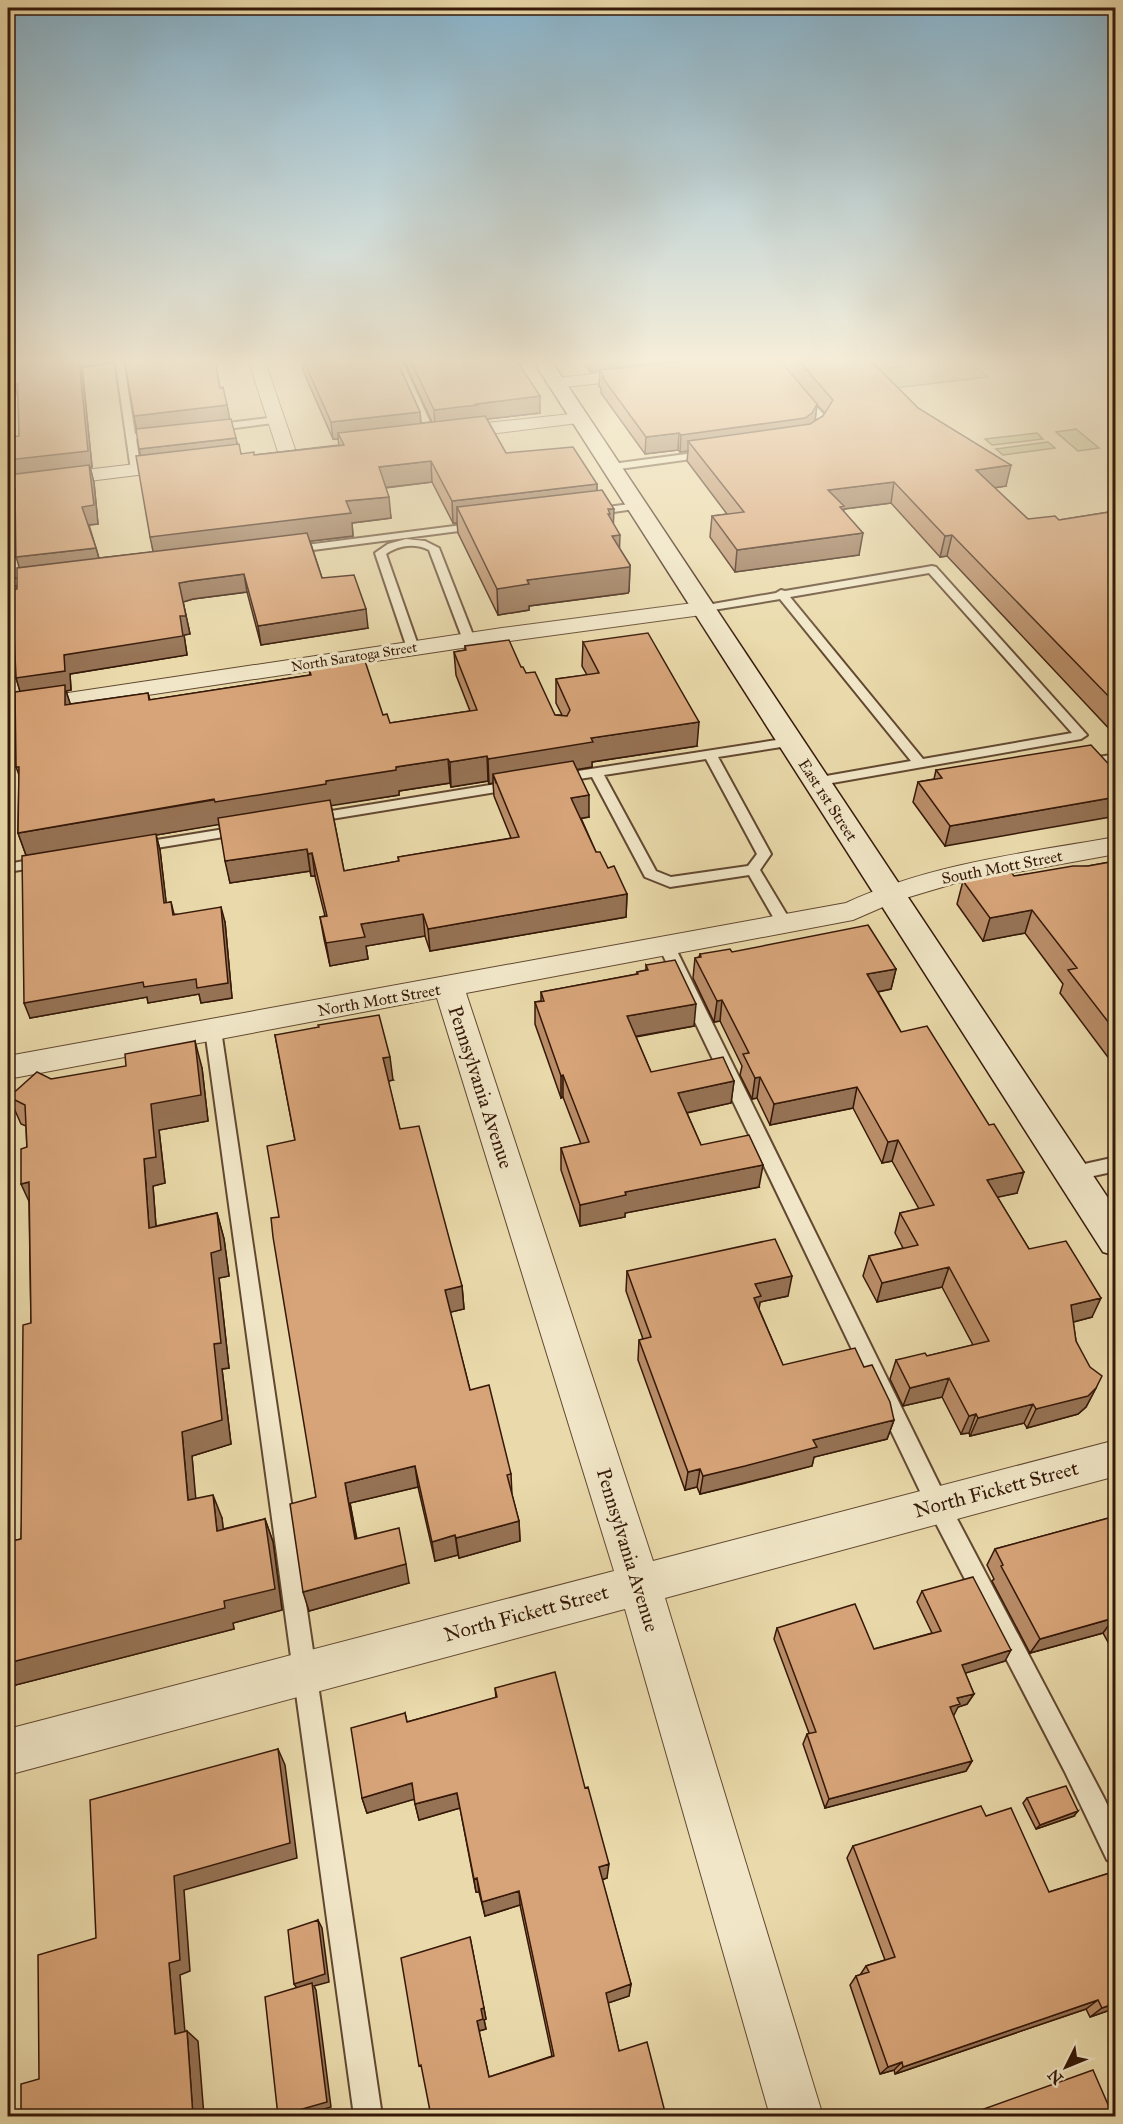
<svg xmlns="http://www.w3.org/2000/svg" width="1123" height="2124" viewBox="0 0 1123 2124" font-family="'IM FELL Great Primer',serif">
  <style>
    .green { fill: #bcbe85; stroke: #786b46; stroke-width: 1.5 }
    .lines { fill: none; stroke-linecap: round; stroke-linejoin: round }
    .lane-casing { stroke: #624831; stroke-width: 4 }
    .street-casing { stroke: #624831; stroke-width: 2 }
    .secondary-casing { stroke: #351808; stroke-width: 3 }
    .lane { fill: #f1e7c8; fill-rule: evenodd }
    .street { fill: #f1e7c8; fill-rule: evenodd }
    .secondary { fill: #f1e7c8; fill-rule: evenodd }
    .wall { fill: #b98d68; stroke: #351808; stroke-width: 1.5; fill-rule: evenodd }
    .shaded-wall { fill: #967355; stroke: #351808; stroke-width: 1.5 }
    .building { fill: #d7a479; stroke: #351808; stroke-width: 1.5 }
    .labels { text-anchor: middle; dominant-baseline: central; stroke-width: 6; stroke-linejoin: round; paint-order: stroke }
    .far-street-label { font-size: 14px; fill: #351808; stroke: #f1e7c8 }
    .street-label { font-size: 16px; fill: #351808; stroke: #f1e7c8 }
    .near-street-label { font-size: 20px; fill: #351808; stroke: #f1e7c8 }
  </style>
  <rect width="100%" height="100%" fill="#eadaab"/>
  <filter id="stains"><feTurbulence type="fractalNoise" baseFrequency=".00333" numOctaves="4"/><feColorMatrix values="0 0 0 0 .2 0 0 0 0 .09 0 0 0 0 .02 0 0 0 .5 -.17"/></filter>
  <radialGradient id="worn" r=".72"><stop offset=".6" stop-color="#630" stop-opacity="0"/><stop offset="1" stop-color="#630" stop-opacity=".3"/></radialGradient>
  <path class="green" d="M967 360 988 377 886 389 867 370Z
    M1076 429 1099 448 1078 451 1056 432Z
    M1037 433 1043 439 992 445 985 439Z
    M1048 442 1055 448 1003 455 996 449Z"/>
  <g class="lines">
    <defs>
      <path id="lane" d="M115 359H123L135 434 160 431 165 434 160 437 136 439 141 470 136 473 131 470Z
        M393 359H401L436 435 434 437 426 435Z
        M802 392 805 393 828 420 827 425 816 437 808 435 818 420 797 395Z
        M277 417 282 420 280 422 212 431 207 428 212 425Z
        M709 451 714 454 713 456 612 470 607 467 612 464Z
        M637 503 642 506 641 508 593 515 588 512 593 509Z
        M478 523 482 524V528L290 553 285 550 290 547Z
        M406 539 425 541 439 548 475 640 473 643H465L463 640 429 550C415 543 399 545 386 554L419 648 413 652 407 648 375 553 388 544Z
        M932 566 936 567 1087 735 1081 739 815 786 810 785 808 782 810 779 815 778 911 761 780 599 701 612 695 609 701 606 776 593 781 590 785 591ZM929 573 1072 733 923 759 790 597Z
        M38 577 42 578V582L8 586V580Z
        M789 738 796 742 794 745 718 757 771 854 760 870 793 925 785 930 780 929 749 875 670 887 645 877 592 777 559 782 552 778 559 774ZM706 759 757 854 748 866 671 877 656 871 604 775Z
        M1116 754V762L1104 764 1097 760 1099 757Z
        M515 781 522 785 520 788 313 822 306 818 313 814Z
        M243 826 250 830 248 833 138 851 131 847 138 843Z
        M45 857 52 862 50 865 8 872V864Z
        M667 942 675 947 945 1496 1104 1798 1116 1823V1863L1107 1860 1065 1772 929 1510 659 947Z
        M213 1024 219 1026 221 1030 382 2116H354L205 1030 207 1026Z
        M1116 1157V1171L1071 1181 1065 1179 1062 1174 1065 1169 1071 1167Z"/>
      <path id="street" d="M248 359H264L296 452 294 456H280L278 452Z
        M736 359H794L792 363 786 364 736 369 730 368 727 364Z
        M1103 359H1116V367L1105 363Z
        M642 369 648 370 651 374 648 378 556 388 550 387 547 383 550 379 556 378Z
        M580 413 586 414 589 418 586 422 449 439 442 437 440 433 442 429 449 427Z
        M179 459 186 461 189 465 186 469 8 491V479Z
        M701 602 709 604 712 609 709 614 502 642 8 716V702L502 628Z
        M1116 837V854L956 883 899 900 853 920 466 993 653 1561 1116 1440V1476L665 1598 823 2116H770L625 1609 8 1775V1729L614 1571 437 998 8 1079V1056L846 903C930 864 1024 853 1116 837Z"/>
      <path id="secondary" d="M532 359H550L1116 1210V1256L1103 1252Z"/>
    </defs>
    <use href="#lane" class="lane-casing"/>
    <use href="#street" class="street-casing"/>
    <use href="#secondary" class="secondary-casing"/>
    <use href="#lane" class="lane"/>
    <use href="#street" class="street"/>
    <use href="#secondary" class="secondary"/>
  </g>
  <path class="wall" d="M15 359H113V363L82 367 92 467H90L94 483 98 524 89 525 99 558 153 552 141 455 220 388 227 405 229 419 241 454 254 455 339 445 338 439H333L304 373 300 359H396L420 412 421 423 432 422 403 359H516L540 413 487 419 506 453 597 484V490L613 524 619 548 630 565 629 591 628 593 529 606V610L498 615 458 533 457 523H453L432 482 386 488 391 518 352 523 353 536 310 541 322 578 368 628 261 645 247 592 193 599 183 602 190 634 184 635 187 655 70 674 71 690 66 691 70 704 148 693 150 700 310 675 309 669 383 715 390 723 470 711 456 675 454 652 465 650V646L521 667 526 673 555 715H562L556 703V679L587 675 582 666 583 642 697 746 592 762V767L577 769 589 817 581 818 596 852 627 894 626 917 430 951 425 936 366 946 368 959 330 966 324 939 320 917 325 916 315 876H311L310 871 230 883 219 824 156 835 160 850 166 903 171 902 174 914 225 922 232 998 201 1003 199 994 148 1003 147 997 30 1018 26 855 18 833 19 775 16 767 20 691 16 678 17 589 19 568 15 507 11 508 10 474 19 436 18 399ZM488 781 489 784 493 783 494 796 511 838 398 857 399 861 344 871 331 805 399 795V791L450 783 451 787Z
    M581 359H779L785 366V359H869L918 408 1006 486 994 488 1028 519 1059 520 1116 511V736L947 556 940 557 891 503 844 509 843 511 859 555 735 572 710 537 712 516 727 514 687 461 688 451 680 452 678 450 645 454 601 393V389L599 386 600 371 590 372ZM817 405 825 413 823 416 815 421Z
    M936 770 1116 772 945 846 913 802 918 782 934 779Z
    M1116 861V1064H1113L1060 993 1063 984 1025 933 983 941 957 904 963 881 1014 876 1088 866Z
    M732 952 896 969 891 989 878 992 901 1032 1017 1193 997 1197 1029 1249 1092 1317 1073 1322 1076 1341 1096 1388 1086 1407 1078 1414 1027 1428 1024 1423 970 1436 969 1433 961 1434 942 1397 903 1406 890 1379 896 1360 927 1356 973 1345 942 1287 877 1302 863 1276 869 1256 903 1248 895 1233 900 1213 919 1209 892 1161 882 1163 853 1108 770 1125 757 1098 752 1099 740 1075 742 1066 720 1021 714 1022 693 978 695 958 699 957 700 954Z
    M646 965 694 1026 636 1037 651 1072 734 1081 731 1103 687 1113 701 1145 759 1187 625 1213V1217L580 1226 561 1170V1148L581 1144 563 1097 561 1098 535 1024V1002L541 1001V992L637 974V972L646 970Z
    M275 1035 393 1080 388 1081 400 1129 462 1286 464 1309 450 1312 470 1390 511 1474 512 1495 519 1521 520 1541 459 1558 458 1555 435 1561 418 1487 350 1503 357 1539 409 1583 309 1611 316 1497 279 1217 295 1140Z
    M202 1068 208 1121 159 1130 165 1183 153 1186 156 1226 217 1213 224 1239 229 1276 219 1278 229 1368 222 1369 231 1444 192 1456 195 1499 222 1518 223 1529 265 1519 273 1542 282 1610 233 1623 234 1629 12 1686 8 1680V1542L21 1539 31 1323 29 1202 26 1126 21 1124 9 1097 51 1079Z
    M627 1271 788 1296 760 1302 759 1309 783 1365 864 1367 894 1420 887 1439 814 1457 812 1466 742 1484 700 1494 697 1487 685 1490 638 1360 639 1340 643 1339 626 1291Z
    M1116 1516V1657L1103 1633 1030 1653 992 1581 994 1579 987 1565 995 1549Z
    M922 1591 1005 1661 965 1673 974 1694 967 1704 958 1707 953 1715 972 1761 966 1771 825 1808 803 1744 807 1734 809 1733 774 1639 777 1628 874 1649 932 1633 917 1602Z
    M495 1688 607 1878 602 1880 631 1984 629 1996 608 2003 619 2051 431 2116 470 1937 486 2019 484 2020 486 2029 479 2031 489 2077 552 2056 520 1905 485 1916 479 1892H476L460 1808 419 1820 414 1799 367 1813 362 1798 405 1713 407 1722 496 1698Z
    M1027 1798 1074 1816 1036 1829 1023 1803Z
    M986 1816 1049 1892 1116 1871V2008L1090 2017 1086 2009 895 2074 894 2070 880 2074 850 1985 856 1976 860 1975 866 1966 885 1960 847 1858 853 1846Z"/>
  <path class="shaded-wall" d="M79 359H113V363L82 367 92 467H90L94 483 98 524 87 525 11 476 8 465V460Z
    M590 359H716L590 372Z
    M18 384 19 400 14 385Z
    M540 396V413L478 420 435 427 434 410 476 404Z
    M817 404 815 420 810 429 688 441V451L680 452 681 435Z
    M227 405 230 420 137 432 134 416Z
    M420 412 421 429 338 433V439H333L331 422Z
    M679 433 678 450 645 454 646 437Z
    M236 438 238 450 142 461 139 449Z
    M431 461 432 482 381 488 379 467Z
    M1011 465 1006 486 971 491 976 470Z
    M894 482 891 503 844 509 841 528 828 490Z
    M597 484 596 506 457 507V523H453L452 501Z
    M15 489 20 507 11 508 8 497V490Z
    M389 497 391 518 352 523 353 536 155 560 150 537 346 501Z
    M608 509H614L613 534 610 535Z
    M863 533 859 555 735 572 737 550Z
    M620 535 619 561 612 536Z
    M952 535 947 556 940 557 945 536Z
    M96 548 101 566 22 576 16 557Z
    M630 565 629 591 628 593 529 606V610L498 615 497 589 527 580Z
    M244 574 247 592 193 599 183 602 190 634 184 635 187 655 70 674 71 690 66 691 72 709 22 698 16 678 64 655 180 616 179 583 190 581Z
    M366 609 368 628 261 645 258 626Z
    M699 722 697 746 592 762V767L496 783 493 774V783L489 784 488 759 591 738Z
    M487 756 488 781 451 787 450 762Z
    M448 759 450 783 399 791V795L329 806 156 835 160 850 168 918 27 858 18 833 326 781 396 767Z
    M589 795V817L571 820V798Z
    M1116 797V816L945 846 950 826Z
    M307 849 310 871 230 883 225 861Z
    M312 853 315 876H311L308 854Z
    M627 894 626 917 430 951 428 929Z
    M221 907 225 922 232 998 201 1003 199 994 148 1003 147 997 30 1018 24 1003Z
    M1032 910 1025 933 983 941 990 918Z
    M423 914 425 936 366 946 368 959 330 966 326 943 361 924Z
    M896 969 891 989 862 995 867 974Z
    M722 1000 720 1021 714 1022 717 1001Z
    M696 1004 694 1026 626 1038 627 1016Z
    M195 1041 202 1068 208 1121 159 1130 165 1183 153 1186 158 1254 149 1228 144 1159 151 1104Z
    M390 1057 393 1080 386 1082 383 1058Z
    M563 1075V1097L561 1098V1076Z
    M760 1077 757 1098 752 1099 755 1078Z
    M734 1081 731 1103 676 1115 678 1093Z
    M857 1087 853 1108 770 1125 774 1104Z
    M898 1140 892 1161 882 1163 888 1142Z
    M763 1165 759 1187 625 1213V1217L580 1226V1205L625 1192Z
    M1024 1172 1017 1193 980 1201 987 1180Z
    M29 1182 33 1210 21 1184Z
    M217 1213 224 1239 229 1276 219 1278 229 1368 222 1369 231 1444 192 1456 198 1523 188 1500 182 1432 214 1344 211 1253Z
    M949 1267 942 1287 877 1302 882 1283Z
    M792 1276 788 1296 760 1302 758 1316 750 1317 755 1284Z
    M462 1286 464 1309 447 1313 445 1290Z
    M1101 1298 1092 1317 1062 1325 1071 1305Z
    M949 1378 942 1397 903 1406 910 1388Z
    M1096 1388 1086 1407 1078 1414 1027 1428 1036 1409Z
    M1033 1404 1024 1423 970 1436 978 1418Z
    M976 1414 969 1433 961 1434 969 1416Z
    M894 1420 887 1439 814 1457 812 1466 700 1494 703 1476 813 1440Z
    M415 1466 418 1487 350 1503 360 1559 355 1539 345 1483Z
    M700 1469 697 1487 685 1490 688 1472Z
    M213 1495 222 1518 226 1553 217 1531Z
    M265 1519 273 1542 282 1610 233 1623 234 1629 12 1686 8 1680V1663L224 1601Z
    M519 1521 520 1541 459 1558 456 1538Z
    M455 1535 458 1555 435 1561 432 1542Z
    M406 1564 409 1583 309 1611 303 1592Z
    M1114 1618 1103 1633 1030 1653 1040 1639Z
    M1011 1650 1005 1661 956 1676 962 1665Z
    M974 1694 967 1704 958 1707 954 1715 944 1717 957 1698Z
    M278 1749 285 1765 297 1858 184 1890 190 1971 180 1975 186 2044 175 2034 169 1963 174 1876Z
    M972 1761 966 1771 825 1808 829 1799Z
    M412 1783 415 1799 367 1813 362 1798Z
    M457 1793 460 1808 419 1820 415 1804Z
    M1078 1811 1074 1816 1036 1829 1040 1825Z
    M609 1864 607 1878 598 1881 599 1867Z
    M477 1878 479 1892H476L474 1879Z
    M519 1891 520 1905 485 1916 482 1902Z
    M318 1920 322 1928 329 1982 314 1986 316 1990 331 2107 301 2116H280L299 1991 294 1984Z
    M631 1984 629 1996 605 2004 606 1993Z
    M1098 2000 1086 2009 895 2074 903 2067Z
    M1116 2003V2008L1090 2017 1102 2008Z
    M484 2008 486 2019 484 2020 486 2029 479 2031 477 2021 481 2009Z
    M187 2031 198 2041 204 2116H193Z
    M902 2062 894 2070 880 2074 888 2067Z"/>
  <path class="building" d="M15 359H79L88 451 8 460V437L19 436 18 384 14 385Z
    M124 359H215L220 388 223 387 227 405 134 416Z
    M303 359H396L420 412 331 422Z
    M410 359H516L540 396 476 404 477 405 434 410Z
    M707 359H779L817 404 812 413 805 418 681 435 679 433 646 437 602 377H604L600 370Z
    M797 359H869L918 408 1011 465 976 470 1028 519 1055 516 1059 520 1116 511V704L952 535 945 536 894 482 828 490 844 506 840 507 863 533 737 550 712 516 744 512 688 441 810 424 823 416 833 400Z
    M485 416 506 453 573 447 597 484 452 501 431 461 379 467 389 497 346 501 351 513 150 537 136 456 239 444 241 454 254 452V455L344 445 338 433Z
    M231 419 236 438 139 449 136 429Z
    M89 465 94 505 82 507 96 548 16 557 15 489 8 490V475Z
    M602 490 614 509H608L610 514H608L620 535 612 536 630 565 629 567 527 580 529 584 497 589 457 507Z
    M307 533 322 578 354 575 366 609 258 626 244 574 190 581 179 583 186 616H180L183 636 64 655 65 671 16 678 12 590 17 589V568Z
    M648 633 699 722 591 738 593 742 488 759 487 756 450 762 448 759 396 767V770L326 781V784L215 802 214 799 18 833 19 767H16L15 692 65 685V705L148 693 149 700 311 675 309 669 365 661 383 715 387 714 390 723 477 710 454 652 466 650 465 646 509 640 521 667H523L526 673 535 672 555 715 567 716 570 710 556 679 599 673 583 642Z
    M1091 745 1116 772V797L950 826 918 782 942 778 936 770Z
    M573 761 589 795 571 798 596 852H600L608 868 614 866 627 894 428 929 423 914 361 924 365 937 326 943 320 917 327 916 312 853 308 854 307 849 225 861 218 818 330 800 344 871 399 861 398 857 519 837 493 774Z
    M156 834 164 903 171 902 173 915 221 907 228 983 197 988 196 979 144 987 143 982 24 1003 22 856Z
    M1116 861V1032L1068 970 1077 968 1032 910 990 918 963 881 1011 872 1014 876 1073 866H1088Z
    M868 925 896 969 867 974 901 1032 927 1026 989 1125 994 1124 1024 1172 987 1180 1029 1249 1066 1241 1101 1298 1071 1305 1076 1341 1090 1367 1102 1376 1096 1388 1088 1396 1036 1409 1033 1404 978 1418 976 1414 969 1416 949 1378 910 1388 896 1360 925 1353 927 1356 989 1341 949 1267 882 1283 869 1256 918 1245 900 1213 934 1205 898 1140 888 1142 857 1087 774 1104 760 1077 755 1078 743 1054 749 1053 722 1000 717 1001 695 958 701 957 700 954 730 949 732 952Z
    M675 960 696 1004 627 1016 651 1072 723 1057 734 1081 678 1093 701 1145 749 1135 763 1165 625 1192 626 1195 580 1205 561 1148 589 1142 563 1075 561 1076 535 1002 544 1001 541 992 638 974 637 972 648 970 646 965Z
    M379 1015 390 1057 383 1058 400 1129 419 1126 462 1286 445 1290 470 1390 489 1385 511 1474 507 1475 519 1521 456 1538 455 1535 432 1542 415 1466 345 1483 355 1539 399 1528 406 1564 303 1592 290 1504 316 1497 273 1237 271 1218 279 1217 267 1146 295 1140 275 1035 319 1027 318 1025Z
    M195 1041 201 1095 151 1104 156 1157 144 1159 149 1228 217 1213 221 1250 211 1253 221 1343 214 1344 222 1420 182 1432 188 1500 213 1495 217 1531 265 1519 275 1589 224 1601 225 1608 8 1663V1542L21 1539 23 1325 31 1323 29 1182 21 1184V1149L27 1147 25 1105 9 1097 37 1072 51 1079 126 1066 125 1054Z
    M775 1239 792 1276 755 1284 761 1296 754 1298 783 1365 855 1348 864 1367 872 1365 890 1402 894 1420 813 1440 817 1447 745 1466 703 1476 700 1469 688 1472 639 1340 651 1337 627 1271Z
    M1116 1516V1622L1114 1618 1040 1639 1001 1566 1003 1565 995 1549Z
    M973 1577 1011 1650 962 1665 974 1694 957 1698 960 1704 950 1707 972 1761 829 1799 807 1734 816 1732 777 1628 855 1604 874 1649 941 1631 922 1591Z
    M555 1672 585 1788 588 1787 609 1864 599 1867 631 1984 606 1993 619 2051 647 2042 666 2116H431L421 2065 419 2066 401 1958 470 1937 484 2008 481 2009 483 2019 477 2021 489 2077 554 2056 519 1891 482 1902 477 1878 474 1879 457 1793 415 1804 412 1783 362 1798 351 1728 405 1713 407 1722 497 1697 495 1688Z
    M278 1749 290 1843 174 1876 180 1960 169 1963 175 2034 187 2031 193 2116H21V2084L39 2079 38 1955 96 1938 90 1800Z
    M1066 1786 1078 1811 1040 1825 1027 1798Z
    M981 1806 986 1816 1011 1808 1049 1892 1116 1871V2003L1102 2008 1098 2000 903 2067 902 2062 888 2067 856 1976 869 1972 866 1966 895 1957 853 1846Z
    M318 1920 325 1974 294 1984 288 1930Z
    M312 1983 327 2102 278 2116 265 1997Z
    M1093 2070 1113 2116H967V2115Z"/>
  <linearGradient id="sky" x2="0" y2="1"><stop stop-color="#88b6d0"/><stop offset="0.55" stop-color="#f6eed9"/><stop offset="1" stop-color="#f6eed9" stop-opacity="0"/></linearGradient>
  <rect width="1123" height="656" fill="url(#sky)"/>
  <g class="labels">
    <g class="far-street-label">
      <text transform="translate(354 657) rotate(-9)">North Saratoga Street</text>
    </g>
    <g class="street-label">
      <text transform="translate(828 800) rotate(57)">East 1st Street</text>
      <text transform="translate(1002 867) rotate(-11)">South Mott Street</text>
      <text transform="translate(379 1000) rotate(-10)">North Mott Street</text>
    </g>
    <g class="near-street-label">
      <text transform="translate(481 1087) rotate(72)">Pennsylvania Avenue</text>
      <text transform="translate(996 1489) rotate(-15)">North Fickett Street</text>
      <text transform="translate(628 1550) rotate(73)">Pennsylvania Avenue</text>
      <text transform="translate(526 1613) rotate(-15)">North Fickett Street</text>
    </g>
  </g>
  <rect width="1123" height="2124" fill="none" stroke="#eadaab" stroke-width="30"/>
  <rect x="9" y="9" width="1105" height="2106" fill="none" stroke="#351808" stroke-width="3"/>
  <rect x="15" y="15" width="1093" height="2094" fill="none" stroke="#351808" stroke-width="1.5"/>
  <g transform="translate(1066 2067) rotate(227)" stroke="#f1e7c8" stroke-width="4.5" paint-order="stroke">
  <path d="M0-4.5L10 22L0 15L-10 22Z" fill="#351808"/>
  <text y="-9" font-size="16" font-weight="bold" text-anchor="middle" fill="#351808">N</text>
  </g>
  <rect width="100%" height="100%" filter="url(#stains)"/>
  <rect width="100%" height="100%" fill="url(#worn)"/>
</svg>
